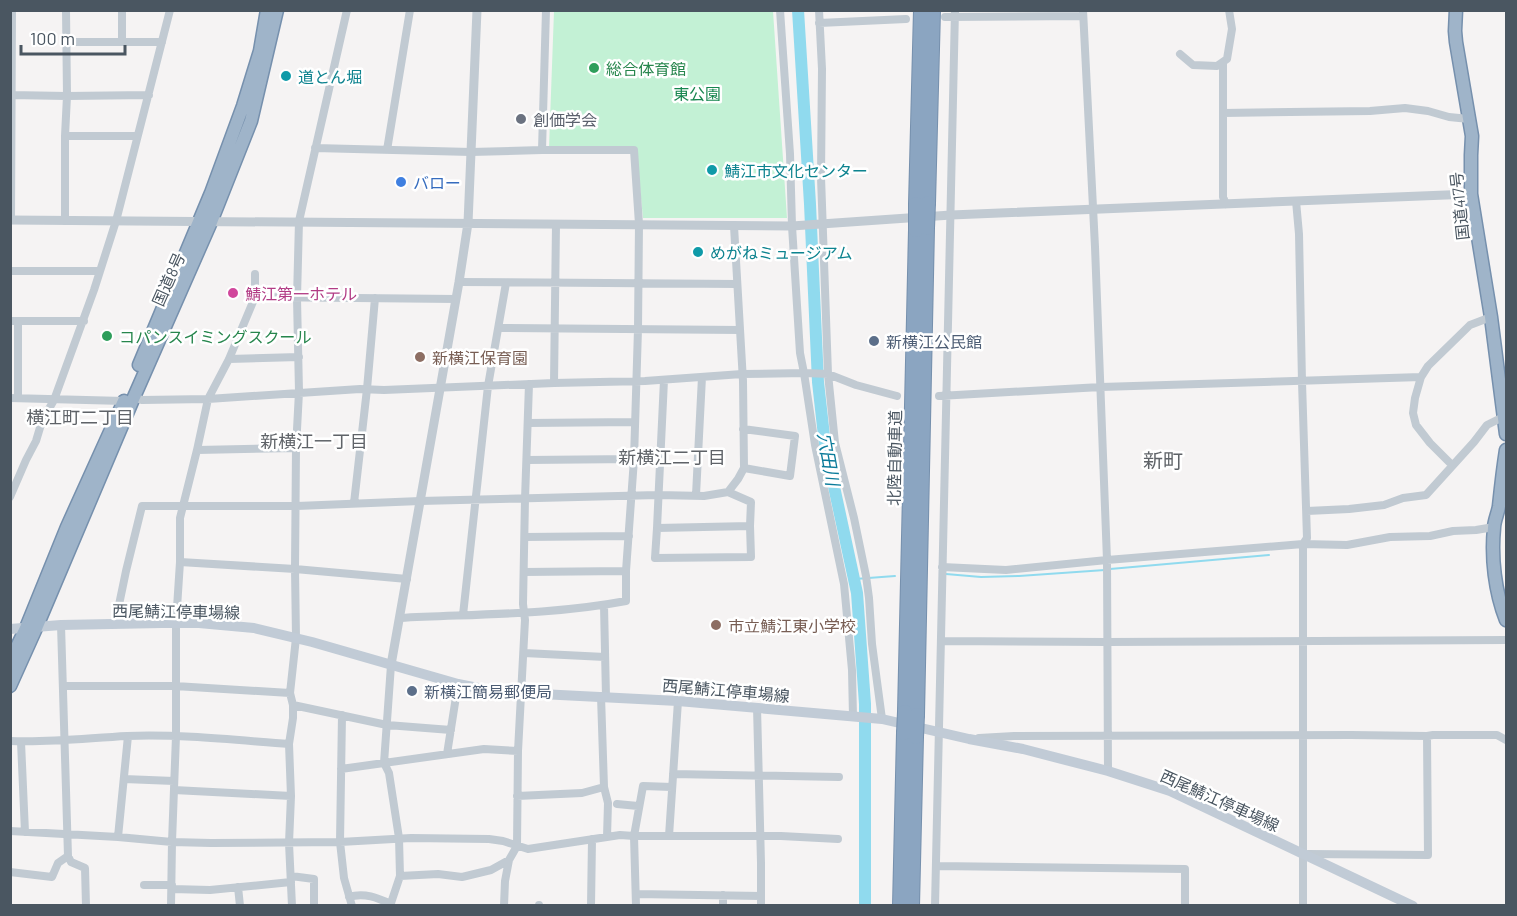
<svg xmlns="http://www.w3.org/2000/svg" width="1517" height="916" viewBox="0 0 1517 916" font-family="Barlow,'Noto Sans JP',sans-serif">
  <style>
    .green { fill: #c3f1d5 }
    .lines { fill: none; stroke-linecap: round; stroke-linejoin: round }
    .stream { stroke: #90daee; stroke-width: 2 }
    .river { stroke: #90daee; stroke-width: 12 }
    .trunk-casing { stroke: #7690ad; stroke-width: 15 }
    .motorway-casing { stroke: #7690ad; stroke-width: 16 }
    .minor { stroke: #c1cad2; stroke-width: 8 }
    .tertiary { stroke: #c1cad2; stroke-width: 9 }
    .secondary { stroke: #c1cbd6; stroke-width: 10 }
    .trunk { stroke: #9fb4c9; stroke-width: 12 }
    .motorway { stroke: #8ba5c1; stroke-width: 14 }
    .motorway-bridge-casing { stroke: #7690ad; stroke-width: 16; stroke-linecap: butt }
    .motorway-bridge { stroke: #8ba5c1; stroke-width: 14 }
    .leisure-dot { fill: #2e9e5b; stroke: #fff; stroke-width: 2 }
    .culture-dot { fill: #0f9aa8; stroke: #fff; stroke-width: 2 }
    .worship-dot { fill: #6b7280; stroke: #fff; stroke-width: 2 }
    .shop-dot { fill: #3f7fe0; stroke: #fff; stroke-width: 2 }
    .hotel-dot { fill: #d1479c; stroke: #fff; stroke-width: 2 }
    .service-dot { fill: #5c6f8a; stroke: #fff; stroke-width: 2 }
    .education-dot { fill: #8d6e63; stroke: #fff; stroke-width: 2 }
    .labels { text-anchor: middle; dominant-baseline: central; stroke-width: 5; stroke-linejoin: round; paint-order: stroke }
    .leisure-label { font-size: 16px; fill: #27864d; stroke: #fff; text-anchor: start }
    .culture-label { font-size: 16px; fill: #0d838f; stroke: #fff; text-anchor: start }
    .park-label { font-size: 16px; fill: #17864f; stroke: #fff }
    .worship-label { font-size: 16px; fill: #5b616d; stroke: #fff; text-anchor: start }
    .shop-label { font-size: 16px; fill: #366cbe; stroke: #fff; text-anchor: start }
    .street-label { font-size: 16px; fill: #4a5661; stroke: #fff }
    .hotel-label { font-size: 16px; fill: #b23c85; stroke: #fff; text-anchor: start }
    .service-label { font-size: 16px; fill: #4e5e75; stroke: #fff; text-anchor: start }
    .education-label { font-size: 16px; fill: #785e54; stroke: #fff; text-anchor: start }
    .neighbourhood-label { font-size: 18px; fill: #5f6368; stroke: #fff }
    .water-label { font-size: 18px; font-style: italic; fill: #0c7c9b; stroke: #fff }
    .quarter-label { font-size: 20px; fill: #5f6368; stroke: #fff }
  </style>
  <rect width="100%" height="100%" fill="#f5f3f3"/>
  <path class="green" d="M554 11H773L787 218H643L636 149 549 148Z"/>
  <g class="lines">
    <path class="stream" d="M1110 569 1269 555
      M946 574 981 577 1019 576 1105 570
      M855 579 895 576"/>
    <path class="river" d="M798 10 810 204 818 382 825 445 857 593 865 704V906"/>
    <defs>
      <path id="trunk" d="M1456 10 1455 31 1456 42 1472 136 1471 155V194L1491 317 1506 434
        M139 365 211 193 243 106 260 51 267 10
        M1506 450C1503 469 1501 487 1499 506 1498 513 1494 521 1494 528 1491 558 1495 592 1506 620
        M10 661 26 628 67 527 124 401
        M10 686 37 626 134 397 211 222 251 121 277 10"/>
      <path id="motorway" d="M928 203 933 10
        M916 204 921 10
        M905 712 916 230
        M917 715 927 228
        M900 906 904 733
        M912 906 916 737"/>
    </defs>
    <use href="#trunk" class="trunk-casing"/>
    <use href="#motorway" class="motorway-casing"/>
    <path class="minor" d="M780 10 790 154 792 226 800 353 804 373 815 445 844 584 852 670 853 717
      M819 10 822 69 821 177 828 374 835 443 854 518 866 576 869 598 872 644 882 719
      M1083 10 1095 247 1107 560 1108 771
      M945 17 1083 16
      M819 23 906 19
      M65 42H162
      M122 42V10
      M1180 54 1193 65 1217 66 1227 59 1232 29 1229 10
      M1223 62V197L1226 204
      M10 95 67 96 149 95
      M1223 113 1370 111 1405 108 1428 111 1449 117 1469 119
      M65 136H137
      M315 148 471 152 542 150H634L639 224 638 329 634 459 626 571V601C552 615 475 614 400 618
      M387 150 410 10
      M542 150 546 10
      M1296 201 1299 234 1302 382 1307 538 1303 544V906
      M11 220 12 10
      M65 221V136L67 96 66 10
      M10 271H99
      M255 274V297
      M459 282 737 284
      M10 321H84
      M18 321V398
      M499 328 740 330
      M229 359 299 357
      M664 380 657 528 750 526 751 502 728 492
      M554 383 556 224
      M939 396 1101 387 1421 377
      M134 397 142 400 208 399 360 389 384 390 554 383 645 381 742 374 806 373 828 374 856 385 897 396
      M10 398 124 401
      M528 423 635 422
      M743 429 795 436 790 476 744 468
      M197 450 296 448
      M527 460 634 459
      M1452 465 1430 443 1416 425 1413 413 1415 398 1421 377 1428 366 1470 325 1491 317
      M696 495 702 377
      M10 497 26 460 36 441 42 421 54 400 94 290 116 221 170 10
      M354 503 367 389 375 298
      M1307 511 1349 509 1384 505 1403 498 1426 495 1474 442 1487 425 1505 416
      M657 528 655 558 751 557 750 526
      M525 537 629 536
      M180 562 295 569 407 579
      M942 567 1006 570 1107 560 1303 544 1347 545 1390 537 1430 536 1453 531 1476 530 1494 527
      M524 572 626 571
      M604 605 606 697
      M463 615 488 386 506 283
      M115 624 126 571 142 506H297L420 501 658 495 704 496 728 492 738 479 744 468 743 381 734 226
      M61 625 68 856
      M941 641 1107 642 1506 640
      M524 653 605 657
      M391 665 384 763 389 773 399 838 400 876
      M63 686H175L290 693
      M293 705 387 725 451 730
      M342 715 340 842 344 878 352 906
      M979 738 1014 736 1351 735 1427 736 1433 735H1497L1506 740
      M10 741C49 743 88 738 127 736 181 734 235 740 289 744
      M21 742 25 832
      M447 754 458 684
      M341 769 484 749 518 751
      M673 774 839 777
      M124 779 174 781
      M604 787 608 803 607 837
      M174 790 291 796
      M517 796 582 793 604 787 601 696
      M617 804 638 806
      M10 831 118 837 172 842 211 843 340 842 411 838 489 839 503 841 528 849 620 835 634 836H781L838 839
      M669 836 678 701
      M118 837 128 736
      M1308 854 1428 855 1427 736
      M936 866 1185 869V906
      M10 872 52 877 58 863 68 856 71 862 85 868 86 906
      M291 876 314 879V906
      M144 885H172
      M238 887 240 906
      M172 889 210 890 291 882
      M636 894 761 896V863L757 707
      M761 896V906
      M349 897C364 892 378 898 391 904
      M171 906 172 842 176 736V623L180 562V518L197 450 208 399 229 359 255 297 456 299
      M292 906 289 843 291 796 289 744 293 718V705L290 693 296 638 295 569 296 448 299 392 297 298 299 221 347 10
      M390 906 400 876 438 874 462 877 491 870 509 860
      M504 906 505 881 509 860 517 846 518 751 525 620 523 604 525 499 529 384
      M539 906V905
      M591 906 592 839
      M636 906 634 836 643 786 672 787
      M723 906V895
      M935 906 955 10"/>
    <path class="tertiary" d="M10 220 792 226 951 215 1471 194
      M391 665 459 282 468 223 477 10"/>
    <path class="secondary" d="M10 629 61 625 162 623H199L254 628 312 642 458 684 488 690 521 693 678 701 882 719 969 739 1023 749 1108 771 1170 791 1413 906"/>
    <use href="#trunk" class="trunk"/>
    <use href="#motorway" class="motorway"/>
    <defs>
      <path id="motorway-bridge" d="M927 228 928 203
        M916 230V204
        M904 733 905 712
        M916 737 917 715"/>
    </defs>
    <use href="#motorway-bridge" class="motorway-bridge-casing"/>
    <use href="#motorway-bridge" class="motorway-bridge"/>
  </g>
  <g class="leisure-dot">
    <circle cx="594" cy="68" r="6"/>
    <circle cx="107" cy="336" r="6"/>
  </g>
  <g class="culture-dot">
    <circle cx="286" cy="76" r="6"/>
    <circle cx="712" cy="170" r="6"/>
    <circle cx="698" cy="252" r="6"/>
  </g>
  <circle class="worship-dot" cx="521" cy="119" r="6"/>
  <circle class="shop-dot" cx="401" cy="182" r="6"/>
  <circle class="hotel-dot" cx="233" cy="293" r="6"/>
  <g class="service-dot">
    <circle cx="874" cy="341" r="6"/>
    <circle cx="412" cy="691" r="6"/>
  </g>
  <g class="education-dot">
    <circle cx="420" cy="357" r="6"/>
    <circle cx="716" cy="625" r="6"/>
  </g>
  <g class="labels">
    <g class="leisure-label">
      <text x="606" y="68">総合体育館</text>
      <text x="119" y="336">コパンスイミングスクール</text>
    </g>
    <g class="culture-label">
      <text x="298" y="76">道とん堀</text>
      <text x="724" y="170">鯖江市文化センター</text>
      <text x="710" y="252">めがねミュージアム</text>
    </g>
    <g class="park-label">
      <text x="697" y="93">東公園</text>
    </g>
    <g class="worship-label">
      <text x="533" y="119">創価学会</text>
    </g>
    <g class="shop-label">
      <text x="413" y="182">バロー</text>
    </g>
    <g class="street-label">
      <text transform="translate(1459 206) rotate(-96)">国道417号</text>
      <text transform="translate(168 279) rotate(-66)">国道8号</text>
      <text transform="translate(894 458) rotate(-89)">北陸自動車道</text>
      <text transform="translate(176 611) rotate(1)">西尾鯖江停車場線</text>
      <text transform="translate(726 690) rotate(5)">西尾鯖江停車場線</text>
      <text transform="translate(1220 800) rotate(24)">西尾鯖江停車場線</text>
    </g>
    <g class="hotel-label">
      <text x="245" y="293">鯖江第一ホテル</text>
    </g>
    <g class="service-label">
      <text x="886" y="341">新横江公民館</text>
      <text x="424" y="691">新横江簡易郵便局</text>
    </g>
    <g class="education-label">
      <text x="432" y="357">新横江保育園</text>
      <text x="728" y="625">市立鯖江東小学校</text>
    </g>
    <g class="neighbourhood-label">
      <text x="80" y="417">横江町二丁目</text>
      <text x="314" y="441">新横江一丁目</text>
      <text x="672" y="457">新横江二丁目</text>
    </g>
    <g class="water-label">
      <text transform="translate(829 459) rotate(80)">穴田川</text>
    </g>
    <g class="quarter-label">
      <text x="1163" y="460">新町</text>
    </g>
  </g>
  <rect width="1517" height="916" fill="none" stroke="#4a5661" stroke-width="24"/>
  <path d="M21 45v9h104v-9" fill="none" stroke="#4a5661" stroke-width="3"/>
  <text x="30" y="45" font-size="18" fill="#4a5661" stroke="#ffffff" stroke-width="4.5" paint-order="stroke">100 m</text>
</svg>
